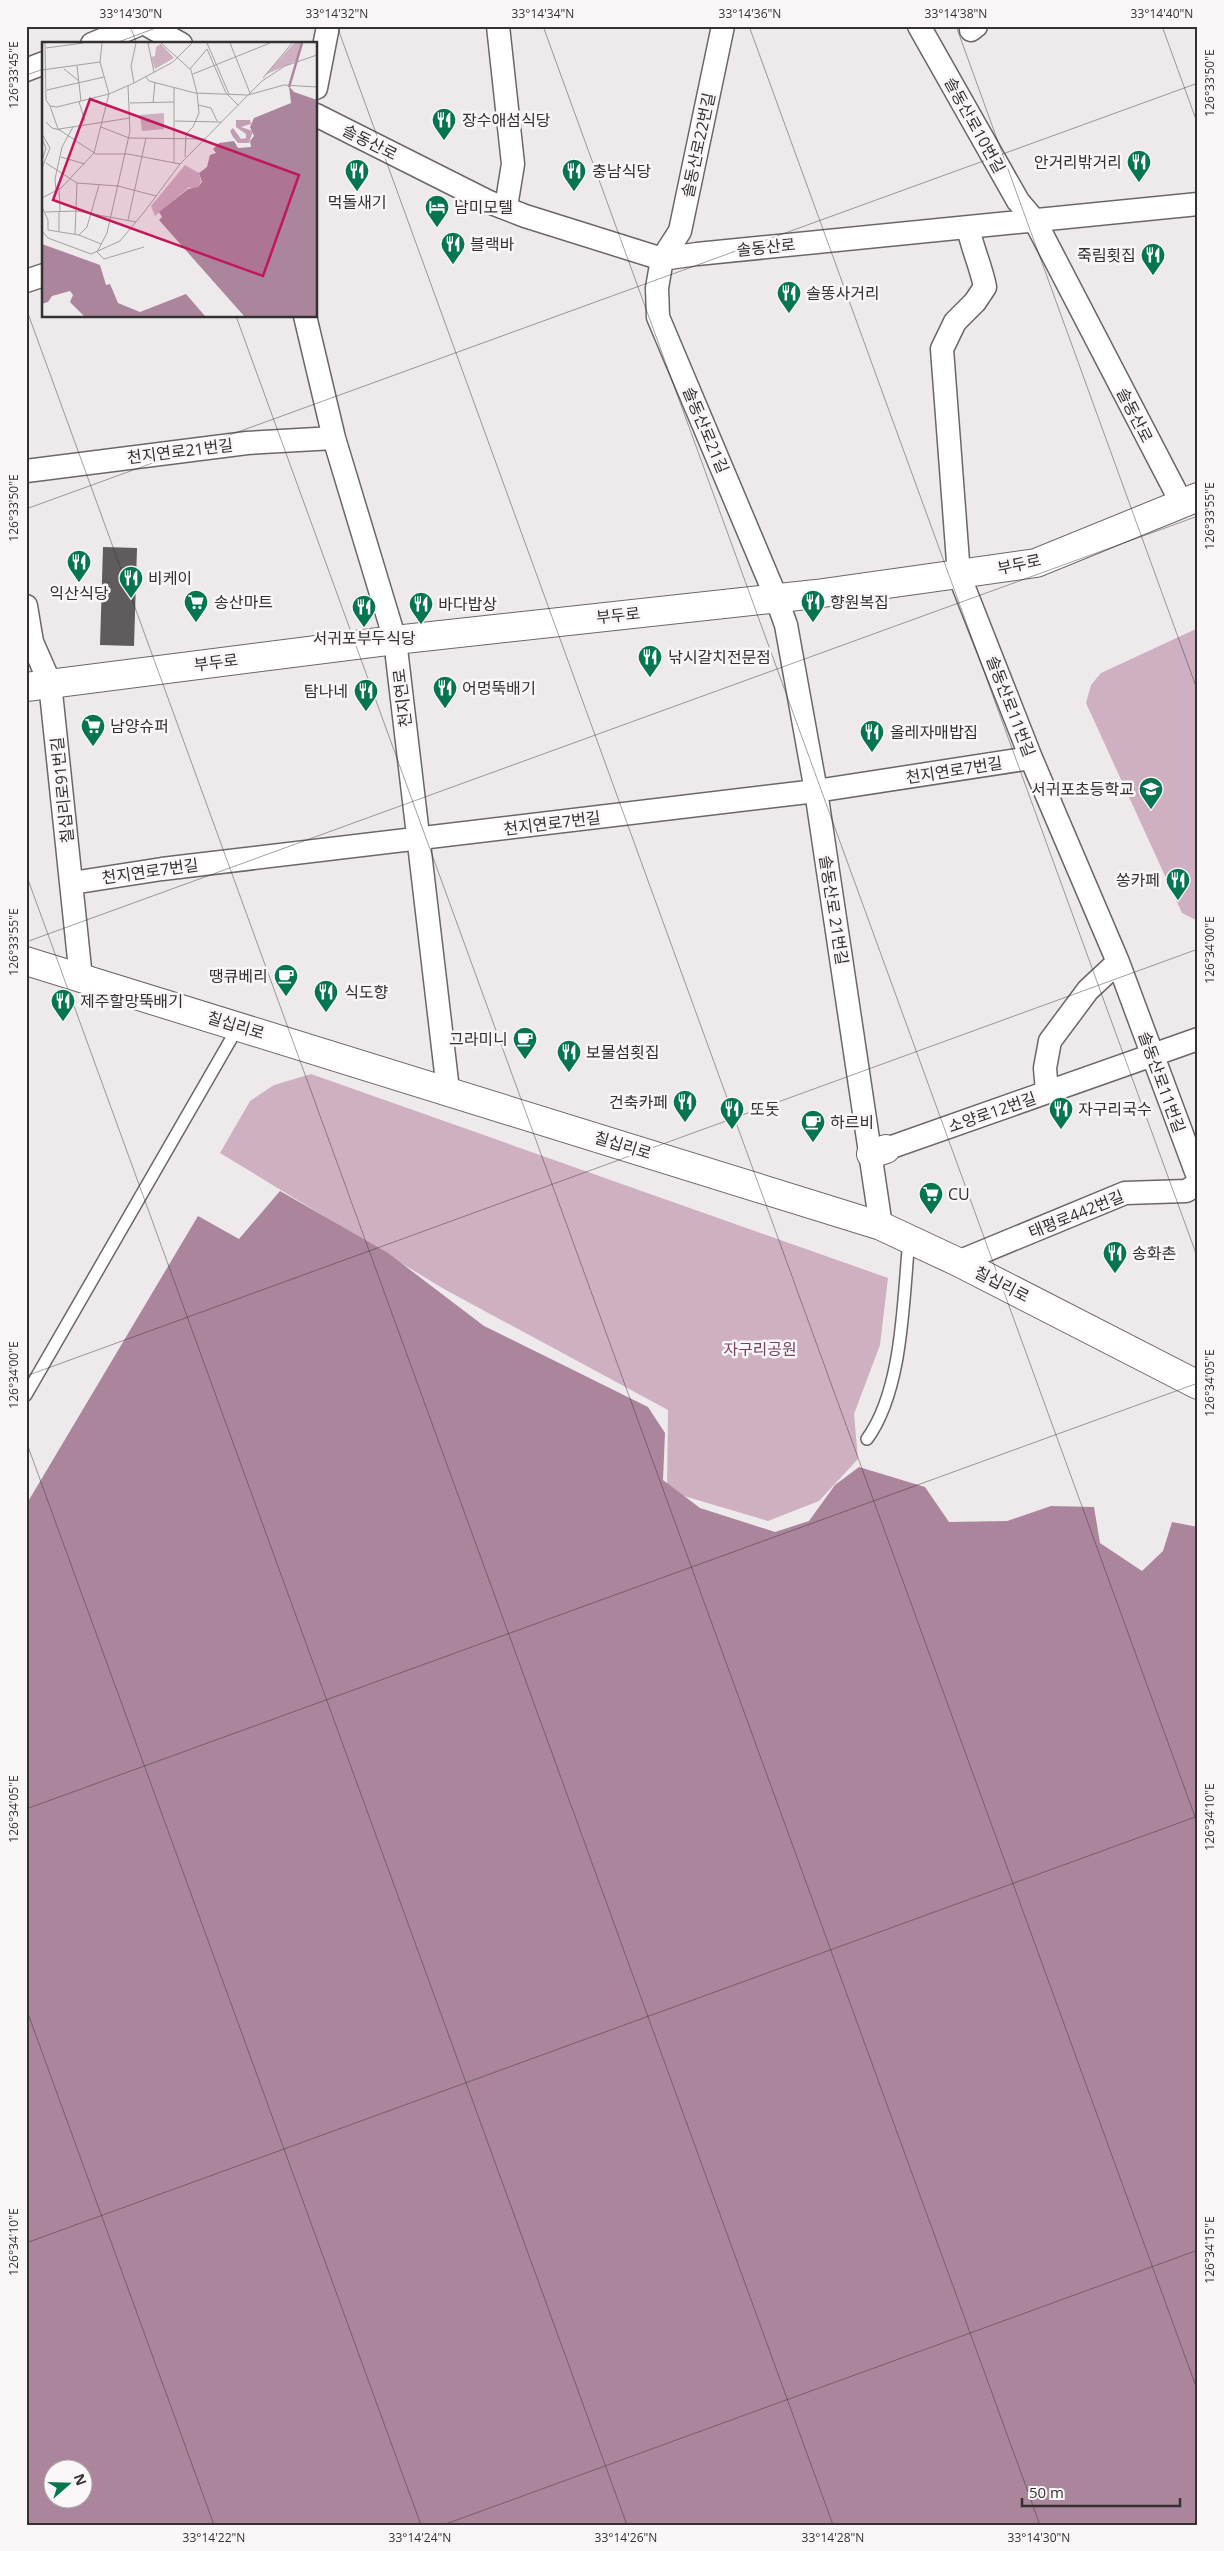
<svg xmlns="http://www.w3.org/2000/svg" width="1224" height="2551" viewBox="0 0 1224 2551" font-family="'Open Sans','Noto Sans KR',sans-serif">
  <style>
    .green { fill: #ceb0c1 }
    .water { fill: #aa859b; fill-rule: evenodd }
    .building { fill: #605c5e }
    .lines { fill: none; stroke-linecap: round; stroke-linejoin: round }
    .lane-casing { stroke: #6b6769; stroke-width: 14 }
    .street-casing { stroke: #6b6769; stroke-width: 25 }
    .secondary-casing { stroke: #6b6769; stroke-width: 30 }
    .lane { stroke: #fff; stroke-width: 11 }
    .street { stroke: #fff; stroke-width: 22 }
    .secondary { stroke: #fff; stroke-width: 28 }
    .ticks { fill: none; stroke: #333132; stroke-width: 1; stroke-opacity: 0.45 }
    .labels { text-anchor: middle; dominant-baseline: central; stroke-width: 5; stroke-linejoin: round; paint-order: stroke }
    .poi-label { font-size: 16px; fill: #333132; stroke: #fbf7f9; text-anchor: start }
    .street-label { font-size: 16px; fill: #333132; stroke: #fbf7f9 }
    .park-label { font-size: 16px; fill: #784464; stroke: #fbf7f9 }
    .inset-river { fill: none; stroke: #aa859b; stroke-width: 2.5 }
    .inset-road { fill: none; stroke: #a3a0a2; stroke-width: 1 }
    .view { fill: #c2185b; fill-opacity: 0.15; stroke: #c2185b; stroke-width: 2.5 }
    .inset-edge { fill: none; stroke: #333132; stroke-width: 2.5 }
    .neatline { fill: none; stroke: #333132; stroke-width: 2 }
    .ticks-label { font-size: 12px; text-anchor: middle; fill: #333132 }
  </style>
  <rect width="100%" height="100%" fill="#eeeaec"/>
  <path class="green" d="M1198 628V921L1182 913 1086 703 1091 685 1101 673Z
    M311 1074 888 1278 880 1345 854 1414 858 1459 819 1501 768 1521 667 1491 668 1410 444 1289 220 1153 250 1101 274 1085Z"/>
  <path class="water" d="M280 1191 388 1253 484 1326 648 1407 665 1433 663 1480 700 1508 775 1532 809 1521 835 1485 859 1467 925 1487 949 1522 1007 1521 1051 1506 1094 1507 1100 1543 1142 1571 1163 1551 1172 1522 1198 1527V2525H26V1505L198 1216 239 1239ZM52 2468H82V2498H52Z"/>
  <path class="building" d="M103 547 137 548 134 646 100 645Z"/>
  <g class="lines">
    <defs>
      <path id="lane" d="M26 1395 238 1027
        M867 1439C903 1390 903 1300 909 1239"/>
      <path id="street" d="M149 26 181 44
        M498 26 513 164 506 207
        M723 26 680 231 662 259 657 288 658 317 776 597 786 625 816 791 881 1226
        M919 26 1018 201 1035 221 1181 502
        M971 30 976 26
        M92 44 136 26
        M26 70 44 63
        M316 88 328 26
        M316 115 489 202 525 216 662 259 697 254 1198 204
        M968 227C972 248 981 266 985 287L975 302 955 322 942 349 959 575 1031 758 1118 962 1198 1177
        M26 281 44 275
        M305 316 334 438 395 640 448 1090
        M26 471 247 443 334 438
        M26 606 32 642 50 683 81 978
        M72 883 162 869 816 791 1031 758
        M1047 1092 1045 1068 1050 1041 1088 990 1118 962
        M886 1149 1198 1039
        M958 1262 1125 1193 1186 1191 1198 1184"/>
      <path id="secondary" d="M26 687 395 640 816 594 1036 563 1198 497
        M26 961 881 1226 958 1262 1198 1385
        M871 1154 886 1149"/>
    </defs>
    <use href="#lane" class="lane-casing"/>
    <use href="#street" class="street-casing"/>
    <use href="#secondary" class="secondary-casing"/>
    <use href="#lane" class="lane"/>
    <use href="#street" class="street"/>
    <use href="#secondary" class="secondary"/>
  </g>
  <path class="ticks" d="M130 26 137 44M337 26 1198 2392M543 26 1198 1825M749 26 1198 1259M956 26 1198 692M1162 26 1198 125M113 44 161 26M26 75 44 69M26 308 833 2525M236 316 1040 2525M26 509 1198 83M26 874 627 2525M26 942 1198 516M26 1376 1198 949M26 1441 421 2525M26 1809 1198 1383M26 2008 214 2525M26 2243 1198 1816M443 2525 1198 2250"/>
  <defs>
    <symbol id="restaurant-pin" viewBox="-11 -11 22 30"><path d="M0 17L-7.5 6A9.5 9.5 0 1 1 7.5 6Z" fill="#037651" stroke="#fbf7f9"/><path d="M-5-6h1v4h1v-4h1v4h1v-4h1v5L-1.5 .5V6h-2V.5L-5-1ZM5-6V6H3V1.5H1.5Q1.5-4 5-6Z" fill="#fff"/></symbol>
    <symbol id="hotel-pin" viewBox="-11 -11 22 30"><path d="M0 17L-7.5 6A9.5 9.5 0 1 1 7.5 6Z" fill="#037651" stroke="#fbf7f9"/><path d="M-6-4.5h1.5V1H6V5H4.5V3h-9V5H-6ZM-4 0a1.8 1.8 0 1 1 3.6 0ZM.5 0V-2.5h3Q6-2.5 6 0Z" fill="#fff"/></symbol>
    <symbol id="supermarket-pin" viewBox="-11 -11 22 30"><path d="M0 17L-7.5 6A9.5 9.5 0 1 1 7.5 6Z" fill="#037651" stroke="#fbf7f9"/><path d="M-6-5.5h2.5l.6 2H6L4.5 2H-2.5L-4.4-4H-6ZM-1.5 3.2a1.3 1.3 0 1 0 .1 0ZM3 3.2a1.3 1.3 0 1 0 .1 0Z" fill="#fff"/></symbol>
    <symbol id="school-pin" viewBox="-11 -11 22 30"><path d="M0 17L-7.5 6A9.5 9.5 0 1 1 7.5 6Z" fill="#037651" stroke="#fbf7f9"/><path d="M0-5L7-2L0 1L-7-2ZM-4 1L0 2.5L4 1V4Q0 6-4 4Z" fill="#fff"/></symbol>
    <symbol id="cafe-pin" viewBox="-11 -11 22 30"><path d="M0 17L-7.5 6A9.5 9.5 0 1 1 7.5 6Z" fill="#037651" stroke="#fbf7f9"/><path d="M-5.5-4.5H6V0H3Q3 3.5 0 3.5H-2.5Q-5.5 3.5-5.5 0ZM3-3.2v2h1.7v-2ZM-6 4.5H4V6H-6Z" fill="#fff"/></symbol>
  </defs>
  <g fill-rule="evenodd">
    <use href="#restaurant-pin" x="430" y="106" width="28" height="38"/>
    <use href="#restaurant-pin" x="1125" y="148" width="28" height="38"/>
    <use href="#restaurant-pin" x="343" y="157" width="28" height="38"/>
    <use href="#restaurant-pin" x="560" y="157" width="28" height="38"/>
    <use href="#hotel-pin" x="423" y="193" width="28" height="38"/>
    <use href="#restaurant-pin" x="439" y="230" width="28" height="38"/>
    <use href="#restaurant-pin" x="1139" y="241" width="28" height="38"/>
    <use href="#restaurant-pin" x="775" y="279" width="28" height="38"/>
    <use href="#restaurant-pin" x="65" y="548" width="28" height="38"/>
    <use href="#restaurant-pin" x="117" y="564" width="28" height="38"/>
    <use href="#supermarket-pin" x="182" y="588" width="28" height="38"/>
    <use href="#restaurant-pin" x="799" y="588" width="28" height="38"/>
    <use href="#restaurant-pin" x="407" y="590" width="28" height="38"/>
    <use href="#restaurant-pin" x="350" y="593" width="28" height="38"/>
    <use href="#restaurant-pin" x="636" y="643" width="28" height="38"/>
    <use href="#restaurant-pin" x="431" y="674" width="28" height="38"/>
    <use href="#restaurant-pin" x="352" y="677" width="28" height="38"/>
    <use href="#supermarket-pin" x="79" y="712" width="28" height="38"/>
    <use href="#restaurant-pin" x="858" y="718" width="28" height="38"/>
    <use href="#school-pin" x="1137" y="775" width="28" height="38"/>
    <use href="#restaurant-pin" x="1164" y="866" width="28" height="38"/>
    <use href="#cafe-pin" x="272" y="962" width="28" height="38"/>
    <use href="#restaurant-pin" x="312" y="978" width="28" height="38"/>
    <use href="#restaurant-pin" x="49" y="987" width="28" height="38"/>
    <use href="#cafe-pin" x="511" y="1025" width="28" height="38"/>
    <use href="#restaurant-pin" x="555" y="1038" width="28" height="38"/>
    <use href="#restaurant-pin" x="671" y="1088" width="28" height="38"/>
    <use href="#restaurant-pin" x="718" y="1095" width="28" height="38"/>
    <use href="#restaurant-pin" x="1047" y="1095" width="28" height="38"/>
    <use href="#cafe-pin" x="799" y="1108" width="28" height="38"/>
    <use href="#supermarket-pin" x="917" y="1180" width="28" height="38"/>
    <use href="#restaurant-pin" x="1101" y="1239" width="28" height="38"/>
  </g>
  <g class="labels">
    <g class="poi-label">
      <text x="462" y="120">장수애섬식당</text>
      <text x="1122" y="162" text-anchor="end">안거리밖거리</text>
      <text x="592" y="171">충남식당</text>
      <text x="357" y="202" text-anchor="middle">먹돌새기</text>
      <text x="454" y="207">남미모텔</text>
      <text x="470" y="244">블랙바</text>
      <text x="1136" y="255" text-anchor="end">죽림횟집</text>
      <text x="806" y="293">솔똥사거리</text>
      <text x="148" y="578">비케이</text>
      <text x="79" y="593" text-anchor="middle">익산식당</text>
      <text x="214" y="602">송산마트</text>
      <text x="830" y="602">향원복집</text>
      <text x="438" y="604">바다밥상</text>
      <text x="364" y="638" text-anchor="middle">서귀포부두식당</text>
      <text x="668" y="657">낚시갈치전문점</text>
      <text x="462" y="688">어멍뚝배기</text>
      <text x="348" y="691" text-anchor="end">탐나네</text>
      <text x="110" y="726">남양슈퍼</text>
      <text x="890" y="732">올레자매밥집</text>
      <text x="1134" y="789" text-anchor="end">서귀포초등학교</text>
      <text x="1160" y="880" text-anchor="end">쏭카페</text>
      <text x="268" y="976" text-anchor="end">땡큐베리</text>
      <text x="344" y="992">식도향</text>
      <text x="80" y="1001">제주할망뚝배기</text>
      <text x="508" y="1039" text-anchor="end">그라미니</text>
      <text x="586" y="1052">보물섬횟집</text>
      <text x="668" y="1102" text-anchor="end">건축카페</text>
      <text x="750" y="1109">또돗</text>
      <text x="1078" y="1109">자구리국수</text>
      <text x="830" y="1122">하르비</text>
      <text x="948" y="1194">CU</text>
      <text x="1132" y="1253">송화촌</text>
    </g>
    <g class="street-label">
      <text transform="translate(975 125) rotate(61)">솔동산로10번길</text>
      <text transform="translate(370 142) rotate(27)">솔동산로</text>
      <text transform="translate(698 145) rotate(-78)">솔동산로22번길</text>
      <text transform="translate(766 247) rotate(-6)">솔동산로</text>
      <text transform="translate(1135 415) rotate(63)">솔동산로</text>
      <text transform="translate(706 430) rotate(67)">솔동산로21길</text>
      <text transform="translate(180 451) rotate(-7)">천지연로21번길</text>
      <text transform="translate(1019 564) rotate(-12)">부두로</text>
      <text transform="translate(618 615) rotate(-6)">부두로</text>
      <text transform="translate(216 662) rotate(-7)">부두로</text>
      <text transform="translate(402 698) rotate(-97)">천지연로</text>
      <text transform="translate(1011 706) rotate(69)">솔동산로11번길</text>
      <text transform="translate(954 770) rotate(-9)">천지연로7번길</text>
      <text transform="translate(62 790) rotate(-96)">칠십리로91번길</text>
      <text transform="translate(552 823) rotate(-7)">천지연로7번길</text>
      <text transform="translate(150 871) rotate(-8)">천지연로7번길</text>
      <text transform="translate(834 910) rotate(81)">솔동산로 21번길</text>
      <text transform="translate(236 1025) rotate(17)">칠십리로</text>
      <text transform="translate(1162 1082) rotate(70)">솔동산로11번길</text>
      <text transform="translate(992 1112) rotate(-19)">소양로12번길</text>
      <text transform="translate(623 1145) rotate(17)">칠십리로</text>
      <text transform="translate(1076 1214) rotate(-22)">태평로442번길</text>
      <text transform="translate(1002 1284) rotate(27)">칠십리로</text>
    </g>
    <g class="park-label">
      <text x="760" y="1349">자구리공원</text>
    </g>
  </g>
  <g transform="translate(42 42)">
    <rect width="275" height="275" fill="#eeeaec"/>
    <path d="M252 1H259L254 19 223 33ZM119 2 132 16 113 27 109 15 113 14 114 5ZM122 71V87L100 89 98 73ZM143 123 157 131 159 140 154 148 147 145 113 174 109 164Z" fill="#ceb0c1"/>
    <path d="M194 78H208L209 82 199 85 211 89 207 101H196L191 95 188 89 191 86 199 97 204 96V92L194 85Z" fill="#c39db3"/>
    <path d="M247 44 252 50 275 58V274H202L117 178 120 175 117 170 146 147 156 145 160 140 157 131 165 125 168 113 174 111 171 107 177 101 192 99 196 106 209 105 208 99 212 94 208 85 212 76 249 61ZM0 202 58 223 64 243 68 242 76 261 98 270 144 252 163 274H42L28 260 31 253 28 249 10 254 6 260 0 262Z" fill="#aa859b"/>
    <path class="inset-river" d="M247 45 260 1"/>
    <path class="inset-road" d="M3 1 4 58 8 64 15 65 67 52 92 41 131 20 150 1M106 1 112 30M119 1 149 28 155 51 157 71 151 85 144 92 143 115M165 1 187 52M188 1 208 51M4 6 41 1M165 7 184 51 196 63M35 24 39 59M22 27 37 39M148 27 165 7M0 28 58 20M151 32 228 1M104 35 107 39 153 51 206 53 242 43 275 45M221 36 250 1M92 41 89 24 94 1M86 44 88 89 65 191 55 210 62 217 102 205M5 48 62 35M37 60 43 79M88 61 132 60M111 61 113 40M156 63 169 66 175 79M8 64 16 87 54 112H86L138 122M133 79 179 80M4 80 10 86 18 88M59 85 87 96 164 97M17 87 88 76M0 92 8 106 0 126M0 97 4 106 0 119M19 115 43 122M4 121 35 141 76 144 114 154M132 121V45M17 147 18 169M14 148 13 137 20 105 31 85M0 156 19 146 52 111 67 52 58 20 60 1M0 165 6 178V188L37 193 45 185 57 143M17 169V189M103 169 138 122 220 39 243 24 275 13M3 170 35 169 94 180M86 178 104 96M0 189 6 196 49 212 78 199 103 169M33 192 35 141M37 193 59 202"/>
    <path class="view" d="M48 57 257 133 221 234 11 158Z"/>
    <rect width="275" height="275" class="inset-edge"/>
  </g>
  <rect width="1224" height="2551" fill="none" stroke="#fbf7f9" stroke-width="55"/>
  <g transform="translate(68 2484) rotate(70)"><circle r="24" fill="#fbf7f9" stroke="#aba8a9"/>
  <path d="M0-4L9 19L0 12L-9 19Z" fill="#037651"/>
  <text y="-8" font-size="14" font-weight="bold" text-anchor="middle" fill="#333132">N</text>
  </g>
  <path d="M1022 2498v8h158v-8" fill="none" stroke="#333132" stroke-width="2.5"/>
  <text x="1029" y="2498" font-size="15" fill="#333132" stroke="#fbf7f9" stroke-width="4" paint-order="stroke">50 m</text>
  <rect x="28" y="28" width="1168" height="2496" class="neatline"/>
  <g class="ticks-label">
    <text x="131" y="18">33°14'30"N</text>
    <text x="337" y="18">33°14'32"N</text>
    <text x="543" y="18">33°14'34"N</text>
    <text x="750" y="18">33°14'36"N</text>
    <text x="956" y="18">33°14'38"N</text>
    <text x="1162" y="18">33°14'40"N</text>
    <text transform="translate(14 75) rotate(-90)" y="4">126°33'45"E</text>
    <text transform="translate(1210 83) rotate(-90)" y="4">126°33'50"E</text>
    <text transform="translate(14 508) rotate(-90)" y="4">126°33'50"E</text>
    <text transform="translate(1210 516) rotate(-90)" y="4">126°33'55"E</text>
    <text transform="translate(14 942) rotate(-90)" y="4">126°33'55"E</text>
    <text transform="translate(1210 950) rotate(-90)" y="4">126°34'00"E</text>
    <text transform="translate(14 1375) rotate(-90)" y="4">126°34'00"E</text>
    <text transform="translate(1210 1383) rotate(-90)" y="4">126°34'05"E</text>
    <text transform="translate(14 1809) rotate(-90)" y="4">126°34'05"E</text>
    <text transform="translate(1210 1817) rotate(-90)" y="4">126°34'10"E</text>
    <text transform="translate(14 2242) rotate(-90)" y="4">126°34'10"E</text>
    <text transform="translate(1210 2250) rotate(-90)" y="4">126°34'15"E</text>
    <text x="214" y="2542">33°14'22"N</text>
    <text x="420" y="2542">33°14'24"N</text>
    <text x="626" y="2542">33°14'26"N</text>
    <text x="833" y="2542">33°14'28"N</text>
    <text x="1039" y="2542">33°14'30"N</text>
  </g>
</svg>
